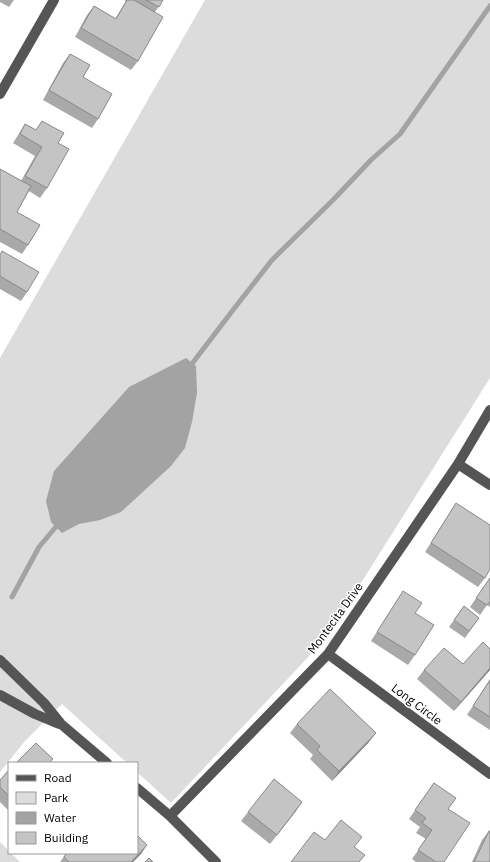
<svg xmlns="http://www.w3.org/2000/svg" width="490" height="862" viewBox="0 0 490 862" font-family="'IBM Plex Sans',sans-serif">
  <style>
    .green { fill: #dcdcdc }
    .water { fill: #a3a3a3 }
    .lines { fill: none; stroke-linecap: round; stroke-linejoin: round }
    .stream { stroke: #a3a3a3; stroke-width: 5 }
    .minor { stroke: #555; stroke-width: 10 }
    .wall { fill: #a9a9a9 }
    .shaded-wall { fill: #898989 }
    .building { fill: #c4c4c4; stroke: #898989 }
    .labels { text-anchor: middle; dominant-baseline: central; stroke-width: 3; stroke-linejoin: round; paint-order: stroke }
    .street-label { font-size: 12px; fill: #000; stroke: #fff }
  </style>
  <rect width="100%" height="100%" fill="#fff"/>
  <path class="green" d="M205 0H490V378L327 637 171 803 137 772V763H127L62 704 25 741 0 772V358Z
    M0 842 9 851V853H11L20 862H0Z"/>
  <path class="water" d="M186 358 196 366 197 393 192 422 185 448 171 466 121 512 100 520 79 524 62 533 51 522 46 501 54 471 129 387Z"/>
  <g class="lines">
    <path class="stream" d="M188 369 233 310 272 260 333 200 371 160 400 134 490 6
      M12 597 39 547 60 522"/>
    <path class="minor" d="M0 94 54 0
      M458 464 490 485
      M328 654 490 774
      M0 660 44 703 61 724 107 763
      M0 695 35 714 59 724
      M137 788 170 816 216 862
      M170 816 328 654 458 464 490 410"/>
  </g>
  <path class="wall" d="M0 0H14L9 7 0 2Z
    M124 0H163L155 12 138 61 131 70 75 37 87 15 94 6 115 19 126 1Z
    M70 54 83 77 98 119 92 128 43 100 63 63Z
    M42 121 58 143 47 188 40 198 29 191 17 212 28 245 22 254 0 242V169L21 181 35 156 13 143 25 124 36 130Z
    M0 254 27 292 21 301 0 289Z
    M456 503 485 578 478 587 425 552Z
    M490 578V607L487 605 480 615 470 607Z
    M403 591 415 655 408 665 371 641Z
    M464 606 479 618 465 638 449 627Z
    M490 649V670L454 711 417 679 424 670 463 664Z
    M490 679V730L467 715Z
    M297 724 369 742 332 781 310 759 313 755 290 733Z
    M9 770V811L0 802V780Z
    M434 783 448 809 444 862H416L412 859 426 839 416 833 420 827 409 819Z
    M296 811 270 844 241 821 248 812Z
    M489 831 490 862H472L482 840Z
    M63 853H137L141 854 133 862H60L65 855Z"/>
  <path class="shaded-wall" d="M490 668V670L454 711 461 702Z
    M376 733 369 742 332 781 339 771Z
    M302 802 296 811 270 844 277 835Z
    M147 845 141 854 133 862H131Z"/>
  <path class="building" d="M127 0H134L163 17 138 61 81 28 94 6 116 19Z
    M146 0H163L159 7Z
    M70 54 90 65 83 77 112 94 98 119 49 90Z
    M42 121 64 133 58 143 69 149 47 188 25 176 42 147 20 134 25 124 36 130Z
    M0 169 31 186 17 212 40 225 28 245 0 229Z
    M2 251 39 272 27 292 0 276V255Z
    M456 503 490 525V569L485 578 431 543Z
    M490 578V601L487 605 476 598Z
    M403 591 422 603 415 613 434 625 415 655 377 632Z
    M464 606 479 618 469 631 454 620Z
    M483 642 490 649V668L461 702 424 670 444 648 463 664Z
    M490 680V717L473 706Z
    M330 689 376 733 339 771 317 750 320 746 297 724Z
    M36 743 53 759 49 763H16Z
    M9 770V796L0 787V780Z
    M274 779 302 802 277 835 248 812Z
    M434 783 456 798 448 809 470 823 444 862H436L418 850 432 830 422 823 426 818 415 810Z
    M341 820 362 837 354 847 365 855 359 862H291L314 832 325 840Z
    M489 831H490V862H474Z
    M137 835 147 845 131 862H69L64 857 67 853H137Z
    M149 858 153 862H145Z"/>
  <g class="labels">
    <g class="street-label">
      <text transform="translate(335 618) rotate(-54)">Montecita Drive</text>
      <text transform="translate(417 704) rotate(37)">Long Circle</text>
    </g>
  </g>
  <rect x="8" y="762" width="130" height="92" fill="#ffffff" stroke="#999999"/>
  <rect x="16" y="775" width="20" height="6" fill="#555555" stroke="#999999"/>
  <text x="44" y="782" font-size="12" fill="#000000">Road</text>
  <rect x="16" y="792" width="20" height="12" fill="#dcdcdc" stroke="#999999"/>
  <text x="44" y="802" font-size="12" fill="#000000">Park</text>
  <rect x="16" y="812" width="20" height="12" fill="#a3a3a3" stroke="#999999"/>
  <text x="44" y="822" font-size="12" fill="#000000">Water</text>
  <rect x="16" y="832" width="20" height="12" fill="#c4c4c4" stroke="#999999"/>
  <text x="44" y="842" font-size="12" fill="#000000">Building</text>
</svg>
